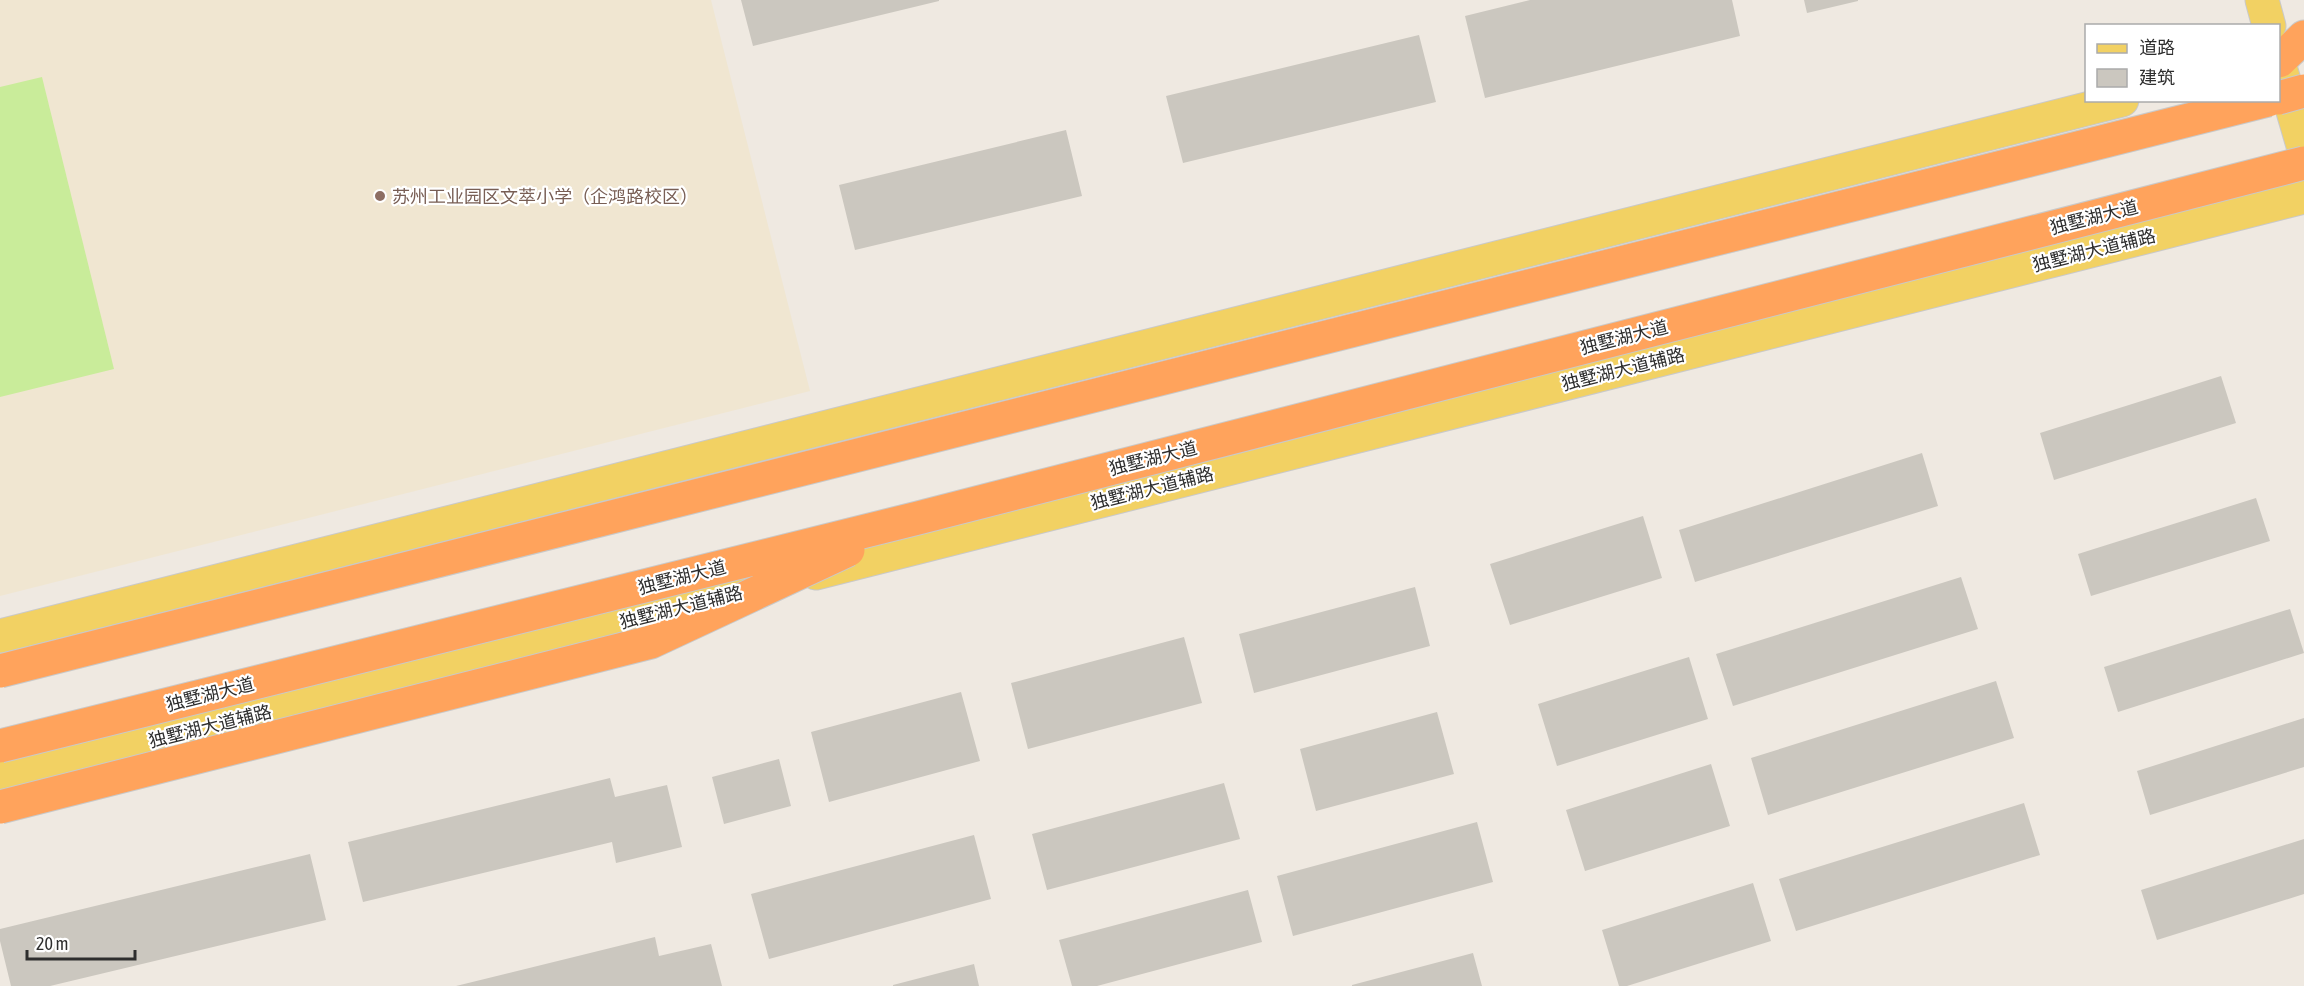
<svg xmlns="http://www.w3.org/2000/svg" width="2304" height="986" viewBox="0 0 2304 986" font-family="'Asap Condensed','Noto Sans SC',sans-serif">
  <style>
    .education { fill: #f0e6d1 }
    .pitch { fill: #c9ec9a }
    .building { fill: #cbc7bf }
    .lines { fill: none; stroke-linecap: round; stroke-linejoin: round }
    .major-casing { stroke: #c9c9c9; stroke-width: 35 }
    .highway-casing { stroke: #c9c9c9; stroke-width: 35 }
    .major { stroke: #f2d163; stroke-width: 33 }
    .highway { stroke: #ffa35c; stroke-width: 33 }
    .highway-bridge-casing { stroke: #c9c9c9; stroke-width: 35; stroke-linecap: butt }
    .highway-bridge { stroke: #ffa35c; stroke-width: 33 }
    .education-dot { fill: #8d6e63; stroke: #fff; stroke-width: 2 }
    .labels { text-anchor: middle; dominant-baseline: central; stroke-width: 4.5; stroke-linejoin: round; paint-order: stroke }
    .education-label { font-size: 18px; fill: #785e54; stroke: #fff; text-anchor: start }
    .street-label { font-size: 18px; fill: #2e2e2e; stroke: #fff }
  </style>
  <rect width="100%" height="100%" fill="#efe9e1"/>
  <path class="education" d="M0 0H711L810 391 0 596Z"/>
  <path class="pitch" d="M42 77 114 369 0 397V87Z"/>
  <path class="building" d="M741 0H939V1L753 46Z
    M1530 0H1732L1740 36 1485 98 1465 16Z
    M1804 0H1858V1L1807 13Z
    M1419 35 1436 102 1183 163 1166 96Z
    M1066 130 1082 196 855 250 839 185Z
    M2221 376 2236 423 2054 480 2040 433Z
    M1922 453 1938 506 1695 582 1679 530Z
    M2256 498 2270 541 2091 596 2078 554Z
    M1643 516 1662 578 1510 625 1490 564Z
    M1961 577 1978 629 1733 706 1716 654Z
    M1415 587 1430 646 1254 693 1239 634Z
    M2290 609 2304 653 2118 712 2104 667Z
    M1184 637 1202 703 1028 749 1011 683Z
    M1689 657 1708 719 1557 766 1538 704Z
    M1996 681 2014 738 1768 815 1751 758Z
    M961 692 980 761 829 802 811 732Z
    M1437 712 1454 774 1316 811 1300 749Z
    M2304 718V767L2150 815 2137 771Z
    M779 759 791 806 724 824 712 777Z
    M1711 764 1730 826 1585 871 1566 810Z
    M610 778 615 797 667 785 682 847 616 863 612 842 363 902 348 842Z
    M1224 783 1240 839 1047 890 1032 834Z
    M2024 803 2040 855 1796 931 1779 879Z
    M1477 822 1493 882 1293 936 1277 876Z
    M974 835 991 899 769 959 751 894Z
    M2304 839V894L2157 940 2141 890Z
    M310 854 326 920 50 986H11L0 941V929Z
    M1753 883 1771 941 1627 986H1619L1602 930Z
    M1248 890 1262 942 1097 986H1072L1059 940Z
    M655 937 659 956 711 944 722 986H456Z
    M1473 953 1482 986H1352V985Z
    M974 964 979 986H893V985Z"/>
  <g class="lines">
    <defs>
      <path id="major" d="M2262 0 2269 26
        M2278 60 2304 149
        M816 573 2304 197
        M0 636 2122 100
        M0 779 740 592"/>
      <path id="highway" d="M2279 61 2304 37"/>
    </defs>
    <use href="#major" class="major-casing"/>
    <use href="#highway" class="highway-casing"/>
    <use href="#major" class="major"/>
    <use href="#highway" class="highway"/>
    <defs>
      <path id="highway-bridge" d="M2278 98 2304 91
        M0 671 2268 100
        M0 746 918 518 2304 163
        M0 807 651 642 848 550"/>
    </defs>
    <use href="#highway-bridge" class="highway-bridge-casing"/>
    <use href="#highway-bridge" class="highway-bridge"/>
  </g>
  <circle class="education-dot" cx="380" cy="196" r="6"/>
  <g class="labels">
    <g class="education-label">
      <text x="392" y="196">苏州工业园区文萃小学（企鸿路校区）</text>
    </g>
    <g class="street-label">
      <text transform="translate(2094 217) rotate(-14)">独墅湖大道</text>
      <text transform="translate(2094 250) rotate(-14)">独墅湖大道辅路</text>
      <text transform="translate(1624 337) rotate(-14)">独墅湖大道</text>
      <text transform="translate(1623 369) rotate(-14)">独墅湖大道辅路</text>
      <text transform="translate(1153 458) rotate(-14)">独墅湖大道</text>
      <text transform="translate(1152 488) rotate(-14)">独墅湖大道辅路</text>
      <text transform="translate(682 577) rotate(-14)">独墅湖大道</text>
      <text transform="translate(681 607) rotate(-14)">独墅湖大道辅路</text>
      <text transform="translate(210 694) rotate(-14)">独墅湖大道</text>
      <text transform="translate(210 726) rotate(-14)">独墅湖大道辅路</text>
    </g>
  </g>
  <rect x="2085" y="24" width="195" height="78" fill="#ffffff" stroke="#ababab" stroke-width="1.5"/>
  <rect x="2097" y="44" width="30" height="9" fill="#f2d163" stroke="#ababab" stroke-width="1.5"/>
  <text x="2139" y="54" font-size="18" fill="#2e2e2e">道路</text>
  <rect x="2097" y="69" width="30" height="18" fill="#cbc7bf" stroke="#ababab" stroke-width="1.5"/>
  <text x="2139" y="84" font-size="18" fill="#2e2e2e">建筑</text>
  <path d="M27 950v9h108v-9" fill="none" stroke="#2e2e2e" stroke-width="3"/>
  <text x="36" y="950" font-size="18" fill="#2e2e2e" stroke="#ffffff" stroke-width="4.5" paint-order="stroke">20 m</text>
</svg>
